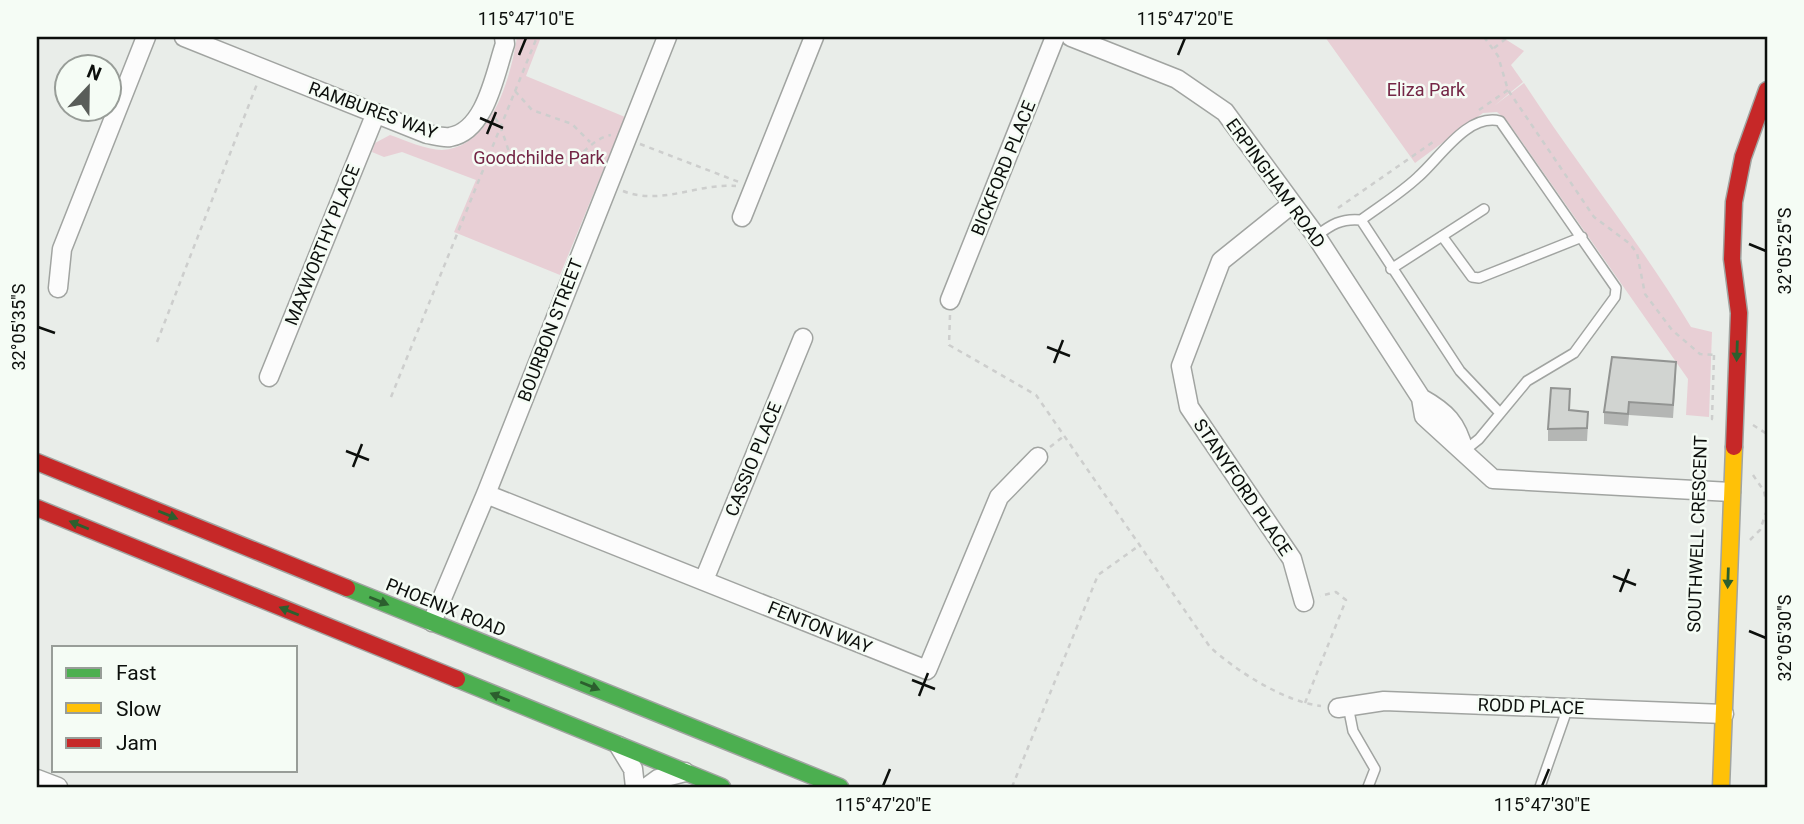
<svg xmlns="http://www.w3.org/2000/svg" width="1804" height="824" viewBox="0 0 1804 824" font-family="Roboto,sans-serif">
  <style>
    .green { fill: #e8cfd5 }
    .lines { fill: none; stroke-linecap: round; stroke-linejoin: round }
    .lane-casing { stroke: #a1a4a1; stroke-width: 12 }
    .street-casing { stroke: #a1a4a1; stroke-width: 21 }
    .fast-casing { stroke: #a1a4a1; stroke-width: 19 }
    .slow-casing { stroke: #a1a4a1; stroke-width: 19 }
    .jam-casing { stroke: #a1a4a1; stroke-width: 19 }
    .path { stroke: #cdcecd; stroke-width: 2.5; stroke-dasharray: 5 5; stroke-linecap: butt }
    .lane { stroke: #fcfcfc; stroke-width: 9 }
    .street { stroke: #fcfcfc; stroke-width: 18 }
    .fast { stroke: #4caf50; stroke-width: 16 }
    .slow { stroke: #ffc107; stroke-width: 16 }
    .jam { stroke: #c62828; stroke-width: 16 }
    .wall { fill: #b4b6b4 }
    .building { fill: #d1d4d1; stroke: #929492; stroke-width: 2 }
    .oneway { fill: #2c5f2e }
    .ticks { fill: none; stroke: #0c0f0c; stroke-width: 2.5 }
    .labels { text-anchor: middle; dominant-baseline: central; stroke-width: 5; stroke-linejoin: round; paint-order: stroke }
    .park-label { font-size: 18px; fill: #742646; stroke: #f5fcf5 }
    .street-label { font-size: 18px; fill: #0c0f0c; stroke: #f5fcf5 }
    .neatline { fill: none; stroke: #0c0f0c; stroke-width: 2.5 }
    .ticks-label { font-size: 18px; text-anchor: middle; fill: #0c0f0c }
  </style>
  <rect width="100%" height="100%" fill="#e9ede9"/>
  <path class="green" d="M517 37H541L526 76 625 117 560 275 454 232 476 180 402 152 384 157 372 152 375 143 390 135C405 140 426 150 442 150 492 148 511 76 517 37Z
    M1325 37H1502L1524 51 1511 65 1523 82 1494 106 1524 83C1578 166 1640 242 1691 327L1712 332 1709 417 1686 415 1688 379 1508 122 1497 112 1483 113 1415 163Z"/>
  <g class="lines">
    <defs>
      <path id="lane" d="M1361 220C1380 206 1401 193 1418 177 1440 158 1467 113 1500 121L1616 288 1615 297 1574 353 1527 381 1479 439 1464 451
        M1316 236C1331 225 1341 218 1361 220L1460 371 1499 412
        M1442 236 1472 277 1479 278 1582 237
        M1391 269 1484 209
        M1348 706 1353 731 1375 769 1368 787
        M1540 787 1568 707"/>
      <path id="street" d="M184 37 427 134C433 135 443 138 450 137 486 131 495 73 505 44L504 37
        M1071 37 1177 79 1225 112 1316 236 1421 398C1446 412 1457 423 1464 451
        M1292 204 1221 261 1181 366 1189 407 1292 559 1304 602
        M742 217 814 37
        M58 288 62 249 146 37
        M950 300 1055 37
        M269 377 376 113
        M1421 398 1424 416 1493 479 1731 492
        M486 494 927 670 999 497 1038 457
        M704 580 803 338
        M432 622 486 494 667 37
        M1338 708 1384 701 1724 714
        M619 746 633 769 635 787
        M37 779 58 787
        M647 787 658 779 685 772"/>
      <path id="fast" d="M347 588 840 787
        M457 679 722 787"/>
      <path id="slow" d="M1721 787 1734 447"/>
      <path id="jam" d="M1734 447 1739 313 1732 259 1734 202 1743 157 1767 90
        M37 462 347 588
        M37 508 457 679"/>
    </defs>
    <use href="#lane" class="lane-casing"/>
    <use href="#street" class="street-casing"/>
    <use href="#fast" class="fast-casing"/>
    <use href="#slow" class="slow-casing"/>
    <use href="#jam" class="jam-casing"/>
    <path class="path" d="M1484 37 1498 56 1508 90 1594 217 1629 243 1637 253 1645 294 1672 330 1700 354 1717 355
      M1494 48 1508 37
      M515 91 532 110 572 124 590 142
      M1479 110 1508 90
      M495 118C503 127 506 147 512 159 532 166 558 169 578 156 589 148 596 138 611 135
      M640 144 739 182
      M623 191C661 206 697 183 736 186
      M1338 208 1433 142
      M950 315 949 345 1036 395 1210 647C1236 671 1285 702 1321 706
      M157 342 257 84
      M1714 355 1712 419H1716
      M391 397 537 37
      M1753 425 1767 434
      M1050 447 1064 436
      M1753 475 1764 491 1767 507
      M1750 540 1760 530 1767 510
      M1305 703 1346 600 1336 592 1320 596
      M1012 787 1098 575 1140 545"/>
    <use href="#lane" class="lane"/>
    <use href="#street" class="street"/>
    <use href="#fast" class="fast"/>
    <use href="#slow" class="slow"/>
    <use href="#jam" class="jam"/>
  </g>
  <path class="wall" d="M1676 374 1673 418 1629 415 1628 426 1604 424V412Z
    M1570 410 1588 424 1587 441H1548V429Z"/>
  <path class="building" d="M1612 357 1676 362 1673 405 1629 402 1628 414 1604 412Z
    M1551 388 1570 389 1569 410 1588 412 1587 428 1548 429Z"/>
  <defs><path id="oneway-solid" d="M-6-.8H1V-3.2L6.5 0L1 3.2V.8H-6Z" transform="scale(1.75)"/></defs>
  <g class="oneway">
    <use href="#oneway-solid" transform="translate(1737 351) rotate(92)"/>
    <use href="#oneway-solid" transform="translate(168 515) rotate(22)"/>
    <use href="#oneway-solid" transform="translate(79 525) rotate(-158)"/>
    <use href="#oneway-solid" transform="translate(1728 578) rotate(92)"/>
    <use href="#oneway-solid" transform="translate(379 601) rotate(22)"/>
    <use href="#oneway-solid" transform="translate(289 611) rotate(-158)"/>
    <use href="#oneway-solid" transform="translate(590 686) rotate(22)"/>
    <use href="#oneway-solid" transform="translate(500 697) rotate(-158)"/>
  </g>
  <path class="ticks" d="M519 55 526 38M1178 55 1185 38M480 118 503 128M487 134 496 112M1749 244 1766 251M38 327 55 333M1047 347 1070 356M1054 363 1063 340M346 451 369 460M353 467 362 444M1613 576 1636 585M1620 592 1629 569M1749 631 1766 638M912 680 935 689M919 696 928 673M883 786 890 769M1542 786 1549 769"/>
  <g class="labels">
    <g class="park-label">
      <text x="1426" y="89">Eliza Park</text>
      <text x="539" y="157">Goodchilde Park</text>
    </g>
    <g class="street-label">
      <text transform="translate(373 110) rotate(20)">RAMBURES WAY</text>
      <text transform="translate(1003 168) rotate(-68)">BICKFORD PLACE</text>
      <text transform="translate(1276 183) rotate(54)">ERPINGHAM ROAD</text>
      <text transform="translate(322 245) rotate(-68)">MAXWORTHY PLACE</text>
      <text transform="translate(550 330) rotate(-69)">BOURBON STREET</text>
      <text transform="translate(753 459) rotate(-68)">CASSIO PLACE</text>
      <text transform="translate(1243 487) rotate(56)">STANYFORD PLACE</text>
      <text transform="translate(1697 534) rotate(-88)">SOUTHWELL CRESCENT</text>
      <text transform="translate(446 607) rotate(22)">PHOENIX ROAD</text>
      <text transform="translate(820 627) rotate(22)">FENTON WAY</text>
      <text transform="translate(1531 706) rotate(2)">RODD PLACE</text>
    </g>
  </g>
  <rect width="1804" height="824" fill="none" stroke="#f5fcf5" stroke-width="77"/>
  <rect x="52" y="646" width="245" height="126" fill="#f5fcf5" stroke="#989d98" stroke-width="2"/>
  <rect x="66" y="668" width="35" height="10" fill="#4caf50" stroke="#989d98" stroke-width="2"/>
  <text x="116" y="680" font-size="21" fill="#0c0f0c">Fast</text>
  <rect x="66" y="703" width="35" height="10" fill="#ffc107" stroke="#989d98" stroke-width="2"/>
  <text x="116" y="716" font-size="21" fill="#0c0f0c">Slow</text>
  <rect x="66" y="738" width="35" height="10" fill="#c62828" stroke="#989d98" stroke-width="2"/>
  <text x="116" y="750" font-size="21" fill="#0c0f0c">Jam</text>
  <g transform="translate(88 88) rotate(22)"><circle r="33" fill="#f5fcf5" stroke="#989d98" stroke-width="2"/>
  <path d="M0-5L12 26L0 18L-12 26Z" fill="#595d59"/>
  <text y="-10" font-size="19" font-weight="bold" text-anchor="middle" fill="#0c0f0c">N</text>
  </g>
  <rect x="38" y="38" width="1728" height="748" class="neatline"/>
  <g class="ticks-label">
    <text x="526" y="25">115°47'10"E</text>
    <text x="1185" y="25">115°47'20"E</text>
    <text transform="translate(1785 251) rotate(-90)" y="6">32°05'25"S</text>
    <text transform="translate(19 327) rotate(-90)" y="6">32°05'35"S</text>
    <text transform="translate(1785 638) rotate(-90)" y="6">32°05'30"S</text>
    <text x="883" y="811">115°47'20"E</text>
    <text x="1542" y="811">115°47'30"E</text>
  </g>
</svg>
